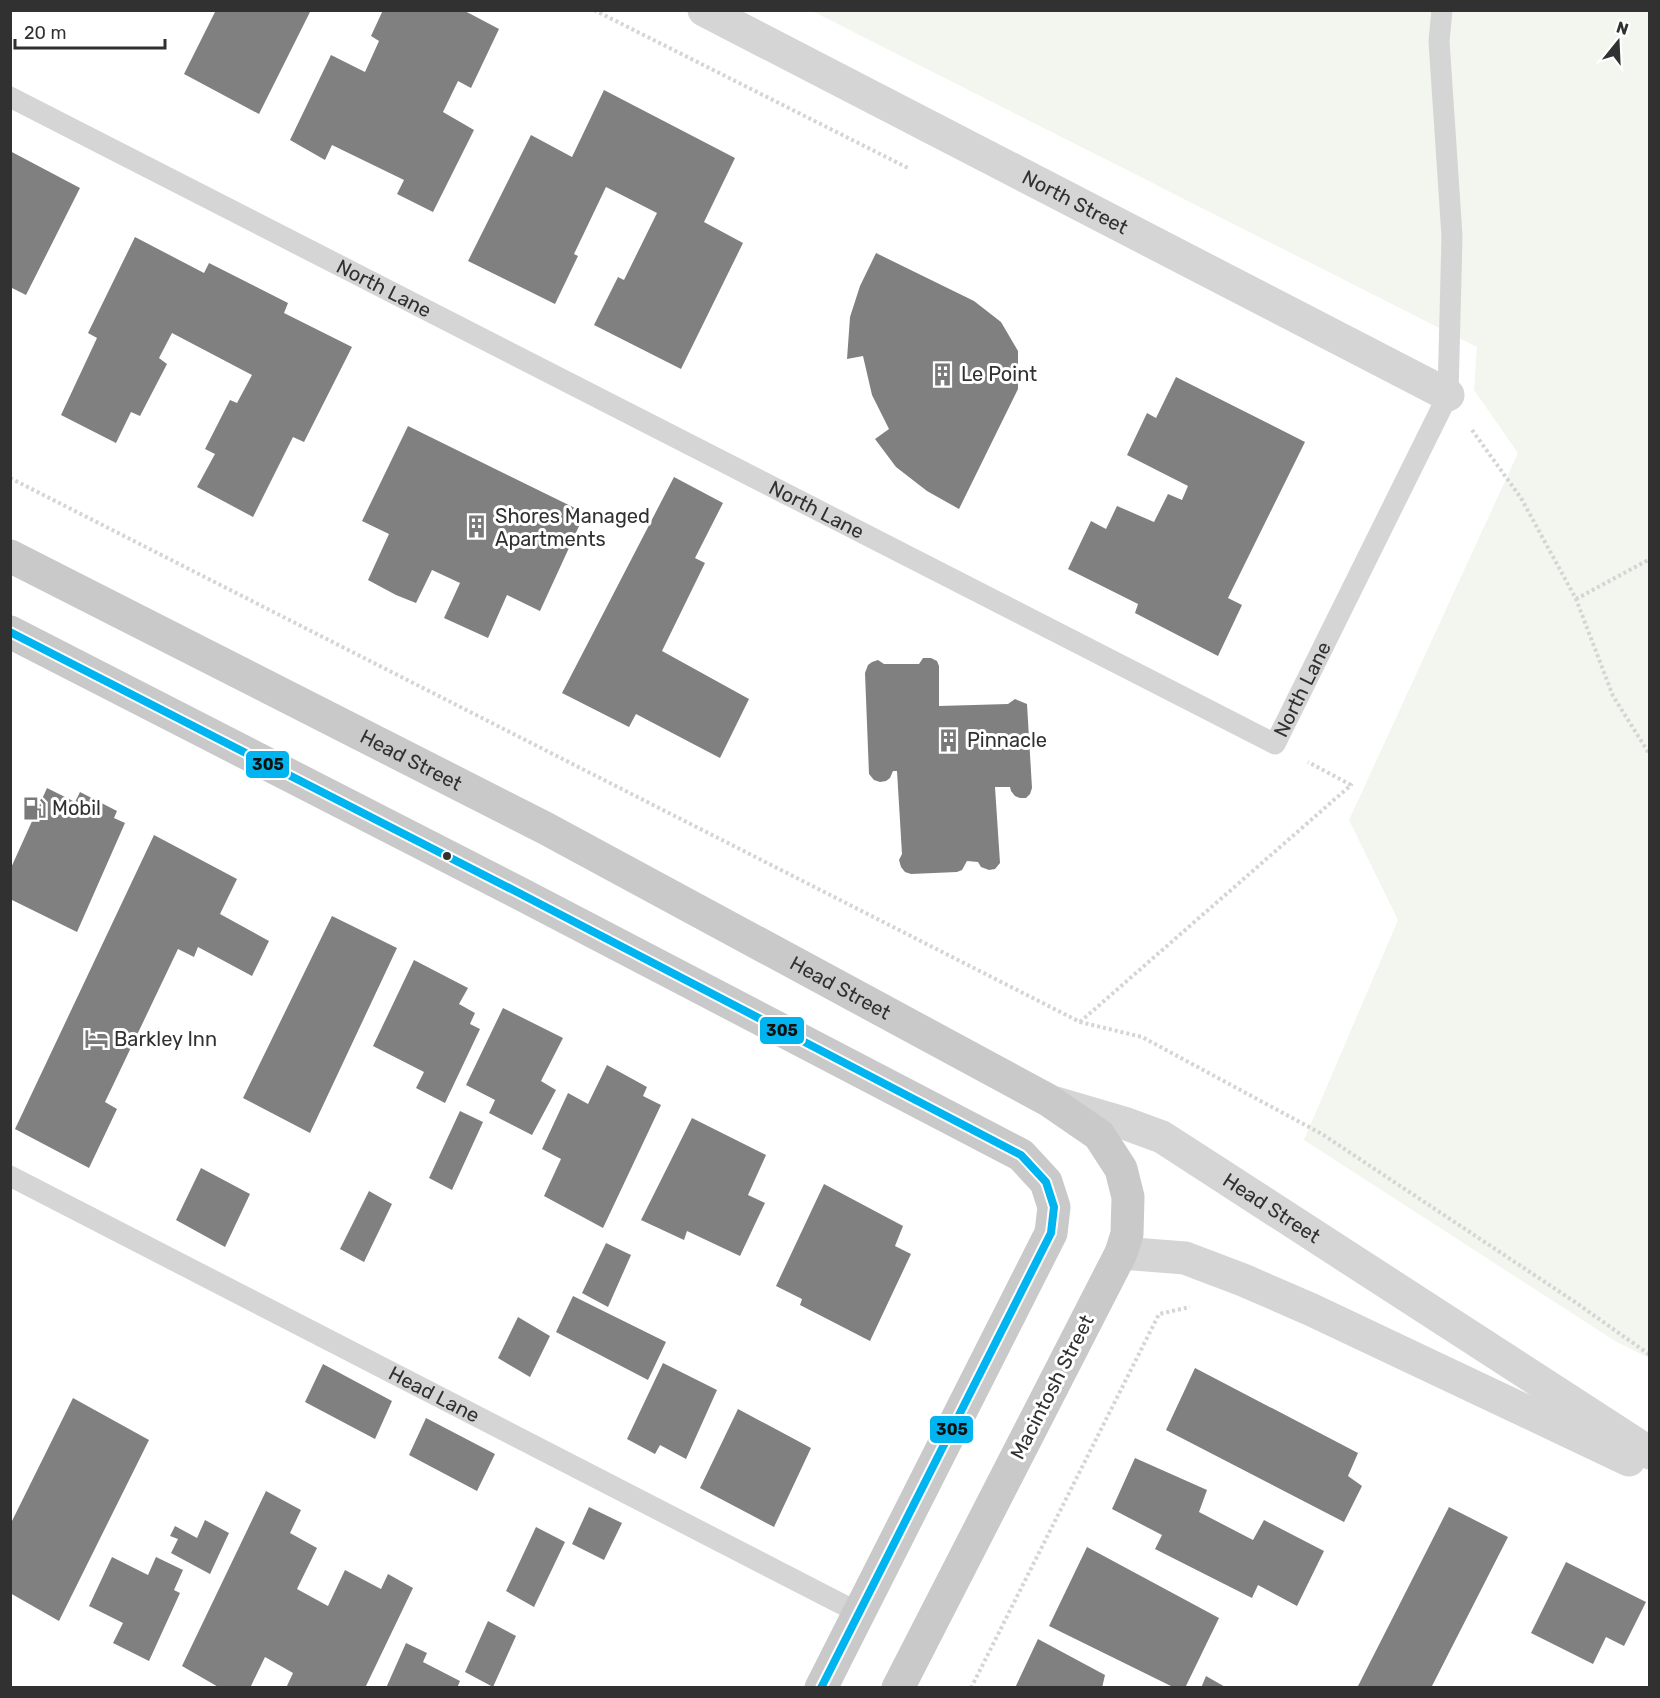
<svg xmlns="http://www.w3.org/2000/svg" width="1660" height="1698" viewBox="0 0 1660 1698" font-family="Rubik,sans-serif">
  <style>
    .green { fill: #f2f6ee }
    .building { fill: #808080 }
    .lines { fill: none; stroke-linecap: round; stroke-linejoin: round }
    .path { stroke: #d5d5d5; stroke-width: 4; stroke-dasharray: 3 3; stroke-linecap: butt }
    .service { stroke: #d5d5d5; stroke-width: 21 }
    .minor { stroke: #d5d5d5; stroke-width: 33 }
    .primary { stroke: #c9c9c9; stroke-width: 33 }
    .bus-1-casing { stroke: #fff; stroke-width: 12 }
    .bus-1 { stroke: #00b5ef; stroke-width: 8 }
    .bus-dot { fill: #313131; stroke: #fff; stroke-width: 2 }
    .labels { text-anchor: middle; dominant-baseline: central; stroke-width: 6; stroke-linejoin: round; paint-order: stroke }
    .street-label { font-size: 20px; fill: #313131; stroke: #fff }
    .poi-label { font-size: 20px; fill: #313131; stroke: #fff; text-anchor: start }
    .line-badge { stroke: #fff; stroke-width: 2 }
    .pale-badge-label { font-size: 16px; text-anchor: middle; font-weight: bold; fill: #111 }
  </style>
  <rect width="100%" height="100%" fill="#fff"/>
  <path class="green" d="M812 11H1649V1358L1615 1341 1304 1140 1398 920 1349 820 1518 453 1474 390 1477 347Z"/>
  <path class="building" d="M216 10H311L259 114 184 74Z
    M383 10H463L499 29 471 88 458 81 443 112 474 130 433 212 397 194 404 180 332 145 325 160 290 140 331 55 365 72 379 41 371 36Z
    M604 90 735 158 704 222 743 243 681 369 594 325 618 277 624 280 657 213 606 187 574 254 578 256 555 304 468 261 531 135 572 157Z
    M10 151 80 188 26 295 10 287Z
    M135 237 204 273 209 263 288 303 284 313 352 347 304 442 293 437 253 517 197 487 215 454 205 449 230 400 237 403 252 375 172 333 159 358 167 364 140 416 131 412 116 443 61 415 97 338 88 333Z
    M876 253 974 301 1001 322 1018 351V389L959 509 927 491 896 467 875 439 889 429 872 395 863 356 847 359 850 317 860 286Z
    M1176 377 1305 442 1228 598 1242 605 1218 656 1135 613 1138 604 1068 569 1091 521 1106 529 1117 506 1154 522 1168 494 1182 500 1188 486 1127 455 1147 413 1156 418Z
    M408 426 585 513 540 611 507 595 488 638 444 618 460 583 432 570 416 603 396 595 368 580 389 534 362 521Z
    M674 477 723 503 695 558 705 563 662 651 749 699 720 758 636 714 629 727 562 693Z
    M923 658H931L937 661 939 666V706L1008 704 1015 699 1027 704 1032 788 1030 794 1026 798H1020L1015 796 1011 791 1010 787H995L1000 863 995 869 989 870 981 867 978 862 967 861 962 870 957 872 911 874 905 872 901 867 899 860 902 854 897 771H893L890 778 886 781 880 782 874 780 869 774 865 673 868 665 872 662 878 660 884 664H919Z
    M47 788 75 802 80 792 117 811 114 818 125 823 77 932 10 899V870Z
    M154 835 237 879 220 914 269 941 252 976 198 947 194 957 178 949 105 1102 117 1109 89 1168 15 1129Z
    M332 916 397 948 310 1133 243 1098Z
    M414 960 468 988 459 1004 475 1013 470 1024 480 1029 445 1103 416 1088 424 1072 373 1046Z
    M503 1008 563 1038 541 1081 556 1090 532 1135 489 1113 495 1100 466 1085Z
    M607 1065 647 1087 643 1096 661 1105 603 1228 544 1196 561 1159 542 1149 568 1093 588 1104Z
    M460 1111 483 1122 452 1190 429 1178Z
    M692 1118 766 1155 748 1195 765 1203 740 1256 687 1231 684 1240 641 1220Z
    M201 1168 250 1194 225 1247 176 1220Z
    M824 1184 903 1226 895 1246 911 1254 870 1341 800 1305 802 1299 776 1286Z
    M369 1191 392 1204 364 1262 340 1249Z
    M606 1243 631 1255 608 1307 582 1293Z
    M573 1296 666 1342 648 1380 556 1332Z
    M518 1317 550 1336 530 1377 498 1358Z
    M663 1363 717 1390 686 1459 660 1445 655 1454 627 1439Z
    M323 1364 392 1401 375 1439 305 1402Z
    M1195 1368 1358 1453 1348 1476 1362 1486 1344 1522 1166 1430Z
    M73 1398 149 1440 59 1621 10 1593V1525Z
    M738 1409 811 1448 774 1527 700 1488Z
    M426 1418 495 1454 477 1491 409 1455Z
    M1135 1458 1207 1490 1199 1512 1253 1540 1264 1520 1324 1551 1297 1606 1258 1585 1252 1598 1155 1549 1162 1535 1112 1509Z
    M266 1491 301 1510 290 1533 317 1548 297 1589 328 1606 345 1570 381 1589 388 1574 413 1588 365 1688H286L293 1673 265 1657 250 1688H220L182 1666Z
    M589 1507 622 1523 604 1560 572 1544Z
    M1449 1507 1508 1537 1431 1688H1357Z
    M205 1520 229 1533 210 1574 171 1553 178 1539 170 1536 175 1526 197 1538Z
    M536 1527 565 1542 534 1607 506 1591Z
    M1087 1547 1219 1618 1185 1688H1175L1049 1626Z
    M112 1557 148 1575 156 1557 183 1570 174 1590 180 1593 149 1661 113 1643 123 1623 89 1606Z
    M1566 1562 1646 1602 1624 1646 1606 1637 1593 1664 1531 1633Z
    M488 1621 516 1636 493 1687 465 1672Z
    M1038 1639 1105 1675 1102 1688H1015Z
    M406 1643 427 1653 423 1662 460 1681 457 1688H386Z
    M1206 1676 1227 1688H1201Z"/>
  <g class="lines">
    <path class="path" d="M594 10 910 169
      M1472 430 1521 498 1576 599 1613 696 1650 755
      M10 478 1080 1022 1142 1037 1322 1134 1575 1302 1650 1355
      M1576 599 1650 559
      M1080 1022 1351 785 1308 762
      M971 1688 1159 1314 1190 1307"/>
    <g class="service">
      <path id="s1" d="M10 97 1275 744 1448 395 1452 236 1439 41 1442 10"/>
      <path id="s2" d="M10 1176 859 1613"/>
    </g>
    <g class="minor">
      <path id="s3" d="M704 10 1448 395"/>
      <path id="s4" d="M1056 1103 1124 1123 1162 1137 1650 1453"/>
      <path d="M1121 1253 1185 1258 1243 1280 1312 1310 1629 1460"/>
    </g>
    <g class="primary">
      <path id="s5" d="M10 556 545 828 1048 1100 1099 1135 1121 1169 1128 1197 1127 1234 1121 1253 898 1688"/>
      <path d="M10 632 519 893 1021 1155 1046 1182 1054 1207 1051 1233 821 1688"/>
    </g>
    <defs>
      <path id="bus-1" d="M10 632 519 893 1021 1155 1046 1182 1054 1207 1051 1233 821 1688"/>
    </defs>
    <use href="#bus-1" class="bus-1-casing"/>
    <use href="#bus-1" class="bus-1"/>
  </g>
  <defs>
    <symbol id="building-bare" viewBox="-9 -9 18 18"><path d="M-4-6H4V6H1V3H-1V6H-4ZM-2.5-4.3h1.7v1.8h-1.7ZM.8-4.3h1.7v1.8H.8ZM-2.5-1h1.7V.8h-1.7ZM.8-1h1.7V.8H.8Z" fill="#797979" stroke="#fff" stroke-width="2.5" paint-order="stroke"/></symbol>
    <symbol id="fuel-bare" viewBox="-9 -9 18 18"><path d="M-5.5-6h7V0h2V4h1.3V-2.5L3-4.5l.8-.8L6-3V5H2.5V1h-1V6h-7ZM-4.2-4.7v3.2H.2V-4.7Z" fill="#797979" stroke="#fff" stroke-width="2.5" paint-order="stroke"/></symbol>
    <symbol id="hotel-bare" viewBox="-9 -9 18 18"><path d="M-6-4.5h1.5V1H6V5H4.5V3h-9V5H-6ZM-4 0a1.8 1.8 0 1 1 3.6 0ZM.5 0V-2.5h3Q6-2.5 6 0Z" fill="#797979" stroke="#fff" stroke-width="2.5" paint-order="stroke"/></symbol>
  </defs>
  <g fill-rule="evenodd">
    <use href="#building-bare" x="926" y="358" width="33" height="33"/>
    <use href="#building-bare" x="460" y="510" width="33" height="33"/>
    <use href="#building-bare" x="932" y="724" width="33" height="33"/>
    <use href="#fuel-bare" x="18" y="792" width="33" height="33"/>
    <use href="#hotel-bare" x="80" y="1022" width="33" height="33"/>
  </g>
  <circle class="bus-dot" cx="447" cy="856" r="5"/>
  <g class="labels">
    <g class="street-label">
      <text stroke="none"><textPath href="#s3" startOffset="418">North Street</textPath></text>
      <text stroke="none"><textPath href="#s1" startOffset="420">North Lane</textPath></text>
      <text stroke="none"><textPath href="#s1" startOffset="906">North Lane</textPath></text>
      <text stroke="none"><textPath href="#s1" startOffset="1482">North Lane</textPath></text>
      <text stroke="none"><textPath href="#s5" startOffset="450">Head Street</textPath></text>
      <text stroke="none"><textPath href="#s5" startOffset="936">Head Street</textPath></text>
      <text stroke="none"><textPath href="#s4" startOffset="242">Head Street</textPath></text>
      <text transform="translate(1052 1387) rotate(-63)">Macintosh Street</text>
      <text stroke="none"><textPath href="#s2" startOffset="477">Head Lane</textPath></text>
    </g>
    <g class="poi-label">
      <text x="961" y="374">Le Point</text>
      <text x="495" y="516">Shores Managed<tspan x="495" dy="23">Apartments</tspan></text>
      <text x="967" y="740">Pinnacle</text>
      <text x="52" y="808">Mobil</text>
      <text x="114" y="1039">Barkley Inn</text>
    </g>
  </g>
  <g class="line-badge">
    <rect x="245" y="750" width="45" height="29" rx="6" fill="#00b5ef"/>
    <rect x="759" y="1016" width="46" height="29" rx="6" fill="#00b5ef"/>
    <rect x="929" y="1415" width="45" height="29" rx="6" fill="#00b5ef"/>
  </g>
  <g class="pale-badge-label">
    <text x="268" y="770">305</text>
    <text x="782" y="1036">305</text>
    <text x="952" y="1435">305</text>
  </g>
  <rect width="1660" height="1698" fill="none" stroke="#313131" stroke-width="24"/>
  <g transform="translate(1618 42) rotate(18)" stroke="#ffffff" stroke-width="4.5" paint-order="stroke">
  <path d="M0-4.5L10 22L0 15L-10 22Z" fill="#313131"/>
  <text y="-9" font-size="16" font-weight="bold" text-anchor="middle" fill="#313131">N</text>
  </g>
  <path d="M15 39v9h150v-9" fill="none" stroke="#313131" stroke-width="3"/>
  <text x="24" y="39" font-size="18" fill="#313131" stroke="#ffffff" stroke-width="4.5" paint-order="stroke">20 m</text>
</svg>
